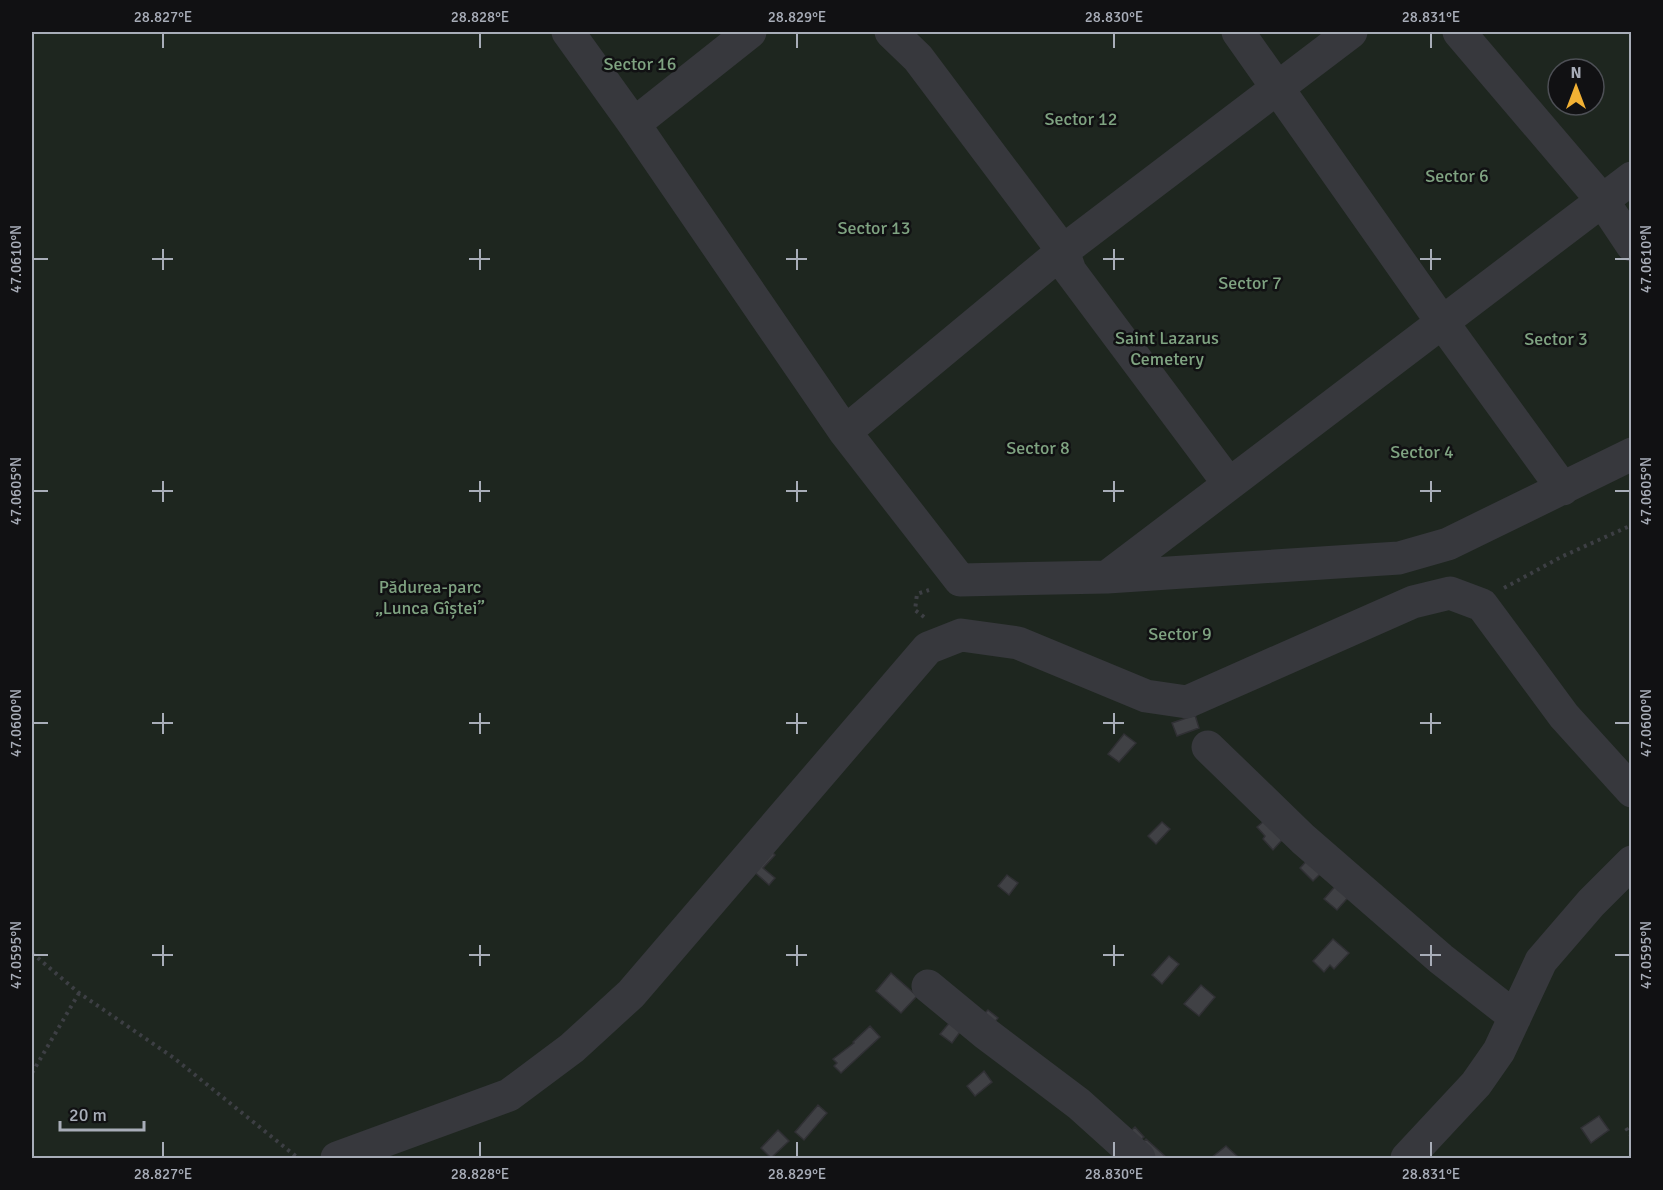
<svg xmlns="http://www.w3.org/2000/svg" width="1663" height="1190" viewBox="0 0 1663 1190" font-family="Signika,sans-serif">
  <style>
    .green { fill: #1e261f; fill-rule: evenodd }
    .building { fill: #404145; stroke: #303034; stroke-width: 1.5 }
    .lines { fill: none; stroke-linecap: round; stroke-linejoin: round }
    .path { stroke: #3d3f44; stroke-width: 4; stroke-dasharray: 3 4.5; stroke-linecap: butt }
    .minor { stroke: #37383d; stroke-width: 33 }
    .ticks { fill: none; stroke: #a8adb8; stroke-width: 2 }
    .labels { text-anchor: middle; dominant-baseline: central; stroke-width: 5; stroke-linejoin: round; paint-order: stroke }
    .park-label { font-size: 18px; fill: #7fa381; stroke: #111113 }
    .neatline { fill: none; stroke: #a8adb8; stroke-width: 2 }
    .ticks-label { font-size: 15px; text-anchor: middle; fill: #a8adb8 }
  </style>
  <rect width="100%" height="100%" fill="#161618"/>
  <path class="green" d="M32 32H1631V1158H32ZM1558 69H1594V105H1558Z"/>
  <path class="building" d="M1195 715 1199 728 1177 736 1172 723Z
    M1124 734 1136 743 1119 762 1108 754Z
    M1264 821 1282 840 1273 850 1263 839 1265 836 1257 827Z
    M1162 822 1170 829 1156 844 1148 836Z
    M769 849 775 855 763 868 775 878 769 885 751 869Z
    M1314 853 1327 867 1313 881 1300 868Z
    M1007 875 1018 883 1009 895 998 886Z
    M1339 882 1352 893 1337 910 1324 899Z
    M1333 939 1349 953 1334 969 1330 965 1324 972 1313 961Z
    M1169 956 1179 964 1162 984 1152 975Z
    M891 973 917 996 901 1013 876 991Z
    M1201 985 1215 997 1199 1016 1184 1004Z
    M988 1010 998 1018 989 1030 978 1020Z
    M955 1016 966 1024 952 1043 940 1034Z
    M870 1026 880 1037 841 1073 834 1066 837 1063 833 1059 854 1043 853 1042Z
    M984 1071 992 1082 975 1096 967 1086Z
    M818 1105 827 1113 804 1140 795 1132Z
    M1599 1116 1609 1130 1591 1143 1581 1128Z
    M1135 1127 1144 1137 1134 1146 1125 1136Z
    M778 1130 789 1141 771 1158 761 1148Z
    M1146 1139 1167 1158H1143L1135 1151Z
    M1226 1146 1237 1156 1235 1158H1211Z"/>
  <g class="lines">
    <path class="path" d="M1504 588 1561 557 1632 525
      M924 617 915 610 917 594 929 590
      M32 953 79 993 174 1058 298 1158
      M32 1073 79 993
      M1626 1128 1632 1137"/>
    <path class="minor" d="M568 32 634 124 845 432 960 580 1107 577 1399 558 1448 544 1632 454
      M891 32 918 58 1063 251 1070 271 1229 484
      M1238 32 1442 322 1563 489
      M1459 32 1602 200 1632 245
      M634 124 750 32
      M845 432 1063 251 1351 32
      M1107 577 1632 178
      M1208 747 1303 839 1441 959 1515 1017
      M928 986 985 1033 1079 1104 1139 1158
      M337 1158 509 1095 572 1048 631 994 928 648 961 635 1018 643 1146 696 1187 702 1413 602 1450 593 1482 605 1564 716 1632 791
      M1407 1158 1476 1084 1499 1051 1541 961 1591 903 1632 862"/>
  </g>
  <path class="ticks" d="M163 33V48M480 33V48M797 33V48M1114 33V48M1431 33V48M163 249V270M480 249V270M797 249V270M1114 249V270M1431 249V270M33 259H48M152 259H173M469 259H490M786 259H807M1103 259H1124M1420 259H1441M1615 259H1630M163 481V502M480 481V502M797 481V502M1114 481V502M1431 481V502M33 491H48M152 491H173M469 491H490M786 491H807M1103 491H1124M1420 491H1441M1615 491H1630M163 713V734M480 713V734M797 713V734M1114 713V734M1431 713V734M33 723H48M152 723H173M469 723H490M786 723H807M1103 723H1124M1420 723H1441M1615 723H1630M163 945V966M480 945V966M797 945V966M1114 945V966M1431 945V966M33 955H48M152 955H173M469 955H490M786 955H807M1103 955H1124M1420 955H1441M1615 955H1630M163 1142V1157M480 1142V1157M797 1142V1157M1114 1142V1157M1431 1142V1157"/>
  <g class="labels">
    <g class="park-label">
      <text x="640" y="64">Sector 16</text>
      <text x="1081" y="119">Sector 12</text>
      <text x="1457" y="176">Sector 6</text>
      <text x="874" y="228">Sector 13</text>
      <text x="1250" y="283">Sector 7</text>
      <text x="1167" y="338">Saint Lazarus<tspan x="1167" dy="21">Cemetery</tspan></text>
      <text x="1556" y="339">Sector 3</text>
      <text x="1038" y="448">Sector 8</text>
      <text x="1422" y="452">Sector 4</text>
      <text x="430" y="587">Pădurea-parc<tspan x="430" dy="21">„Lunca Gîștei”</tspan></text>
      <text x="1180" y="634">Sector 9</text>
    </g>
  </g>
  <rect width="1663" height="1190" fill="none" stroke="#111113" stroke-width="66"/>
  <g transform="translate(1576 87)"><circle r="28" fill="#111113" stroke="#4d4f55" stroke-width="1.5"/>
  <path d="M0-4.5L10 22L0 15L-10 22Z" fill="#f2b134"/>
  <text y="-9" font-size="16" font-weight="bold" text-anchor="middle" fill="#a8adb8">N</text>
  </g>
  <path d="M60 1121v9h84v-9" fill="none" stroke="#a8adb8" stroke-width="3"/>
  <text x="69" y="1121" font-size="18" fill="#a8adb8" stroke="#111113" stroke-width="4.5" paint-order="stroke">20 m</text>
  <rect x="33" y="33" width="1597" height="1124" class="neatline"/>
  <g class="ticks-label">
    <text x="163" y="22">28.827°E</text>
    <text x="480" y="22">28.828°E</text>
    <text x="797" y="22">28.829°E</text>
    <text x="1114" y="22">28.830°E</text>
    <text x="1431" y="22">28.831°E</text>
    <text transform="translate(16 259) rotate(-90)" y="5">47.0610°N</text>
    <text transform="translate(1646 259) rotate(-90)" y="5">47.0610°N</text>
    <text transform="translate(16 491) rotate(-90)" y="5">47.0605°N</text>
    <text transform="translate(1646 491) rotate(-90)" y="5">47.0605°N</text>
    <text transform="translate(16 723) rotate(-90)" y="5">47.0600°N</text>
    <text transform="translate(1646 723) rotate(-90)" y="5">47.0600°N</text>
    <text transform="translate(16 955) rotate(-90)" y="5">47.0595°N</text>
    <text transform="translate(1646 955) rotate(-90)" y="5">47.0595°N</text>
    <text x="163" y="1179">28.827°E</text>
    <text x="480" y="1179">28.828°E</text>
    <text x="797" y="1179">28.829°E</text>
    <text x="1114" y="1179">28.830°E</text>
    <text x="1431" y="1179">28.831°E</text>
  </g>
</svg>
